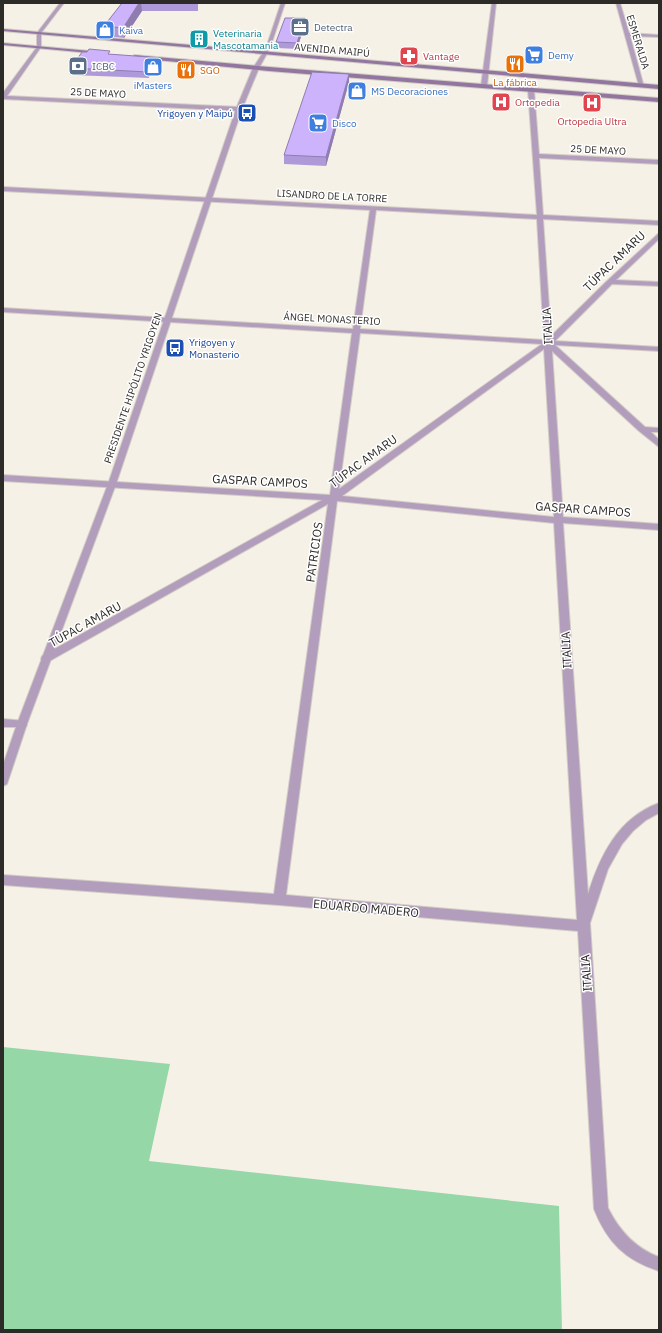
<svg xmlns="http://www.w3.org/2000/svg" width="662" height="1333" viewBox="0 0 662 1333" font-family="'IBM Plex Sans',sans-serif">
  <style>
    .green { fill: #96d7a8 }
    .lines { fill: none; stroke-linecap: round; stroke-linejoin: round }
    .minor-casing { stroke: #d2cdc5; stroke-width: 2 }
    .tertiary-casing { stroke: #d2cdc5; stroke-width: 2 }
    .secondary-casing { stroke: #d2cdc5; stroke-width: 2 }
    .minor { fill: #b29ebc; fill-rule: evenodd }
    .tertiary { fill: #b29ebc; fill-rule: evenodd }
    .secondary { fill: #9276a0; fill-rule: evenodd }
    .wall { fill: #af9ad9 }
    .shaded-wall { fill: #8f7db0 }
    .building { fill: #ccb3fc; stroke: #8f7db0 }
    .labels { text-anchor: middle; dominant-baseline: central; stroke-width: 3; stroke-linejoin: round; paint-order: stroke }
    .far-service-label { font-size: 10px; fill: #4e5e75; stroke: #fff; text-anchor: start }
    .far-shop-label { font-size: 10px; fill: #366cbe; stroke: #fff; text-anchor: start }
    .far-culture-label { font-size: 10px; fill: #0d838f; stroke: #fff; text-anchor: start }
    .far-street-label { font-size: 10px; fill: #2d2b28; stroke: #fff }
    .far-health-label { font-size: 10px; fill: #be3a42; stroke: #fff; text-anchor: start }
    .far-food-label { font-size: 10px; fill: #c56008; stroke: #fff; text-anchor: start }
    .far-transit-label { font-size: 10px; fill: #164399; stroke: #fff; text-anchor: end }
    .street-label { font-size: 12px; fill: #2d2b28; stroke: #fff }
  </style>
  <rect width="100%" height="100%" fill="#f6f1e7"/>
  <path class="green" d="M3 1047 170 1064 149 1161 559 1206 562 1330H3Z"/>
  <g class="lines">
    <defs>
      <path id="minor" d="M60 3H64L41 33V47L7 96 239 107 242 109 239 111 3 99V93L37 47V33Z
        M492 3H496L487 86 484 88 481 86Z
        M616 3H620L629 33 659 35V37L630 36 644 87 639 86Z
        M531 88 534 90 539 154 659 160V164L539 158 543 215 659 221V225L543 219 551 336 607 281 659 233V239L616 280 659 282V286L612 284 555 341 659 347V351L555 345 645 427 659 428V432H651L659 440V447L639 431 552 351 563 517 659 524V530L563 523 588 894C600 856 618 818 659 803V813L646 820 633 831 622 844 608 869 590 923 608 1208C619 1230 635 1248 659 1257V1271C625 1260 607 1242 594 1209L578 931 279 905 3 885V875L274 894 328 504 46 663 41 659 42 656 322 500 3 481V475L330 495 352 333 3 312V308L353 329 370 210 3 191V187L537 215 528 90ZM376 210 537 219 544 340 360 329ZM360 333 542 344 339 489ZM544 349 554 517 342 496ZM337 501 554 523 577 920 286 895Z
        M3 719 26 721 27 724 26 727H3Z"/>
      <path id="tertiary" d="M281 3H285L270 48 259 68 242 109 116 484 27 724 7 784 3 786V765L17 724 108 484 236 109 253 68 266 48Z"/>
      <path id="secondary" d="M3 29 659 85V89L3 31Z
        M3 43 101 52 103 53 101 54 3 45Z
        M134 55 269 67 659 98V102L269 71 136 58Z"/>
    </defs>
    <use href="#minor" class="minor-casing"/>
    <use href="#tertiary" class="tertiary-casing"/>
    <use href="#secondary" class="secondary-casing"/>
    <use href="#minor" class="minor"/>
    <use href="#tertiary" class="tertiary"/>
    <use href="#secondary" class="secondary"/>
  </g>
  <path class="wall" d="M122 3H198V11H142L124 38 105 36 104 26Z
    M305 18V24L297 49 277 48 276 42Z
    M111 54 150 64 149 78 72 75 71 68Z
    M349 82 326 166 284 164V155Z"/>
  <path class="shaded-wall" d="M139 3H141L142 11 124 38 123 28Z
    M305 18V24L297 49V43Z
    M149 57 150 64 149 78 148 72Z
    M349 74V82L326 166V157Z"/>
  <path class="building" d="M122 3H139L123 28 104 26Z
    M285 18H305L297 43 276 42Z
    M89 49 110 51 108 54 149 57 148 72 71 68 82 52H87Z
    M312 72 349 74 326 157 284 155Z"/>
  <defs>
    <symbol id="office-square" viewBox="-11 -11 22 22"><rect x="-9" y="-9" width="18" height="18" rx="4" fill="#5c6f8a" stroke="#fff"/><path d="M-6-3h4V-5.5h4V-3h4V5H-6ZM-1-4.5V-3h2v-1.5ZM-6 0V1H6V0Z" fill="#fff"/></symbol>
    <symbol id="shop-square" viewBox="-11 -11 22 22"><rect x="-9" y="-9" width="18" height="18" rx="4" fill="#3f7fe0" stroke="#fff"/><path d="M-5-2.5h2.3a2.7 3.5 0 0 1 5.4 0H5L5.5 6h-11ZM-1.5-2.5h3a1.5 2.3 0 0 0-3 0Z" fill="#fff"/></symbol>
    <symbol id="building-square" viewBox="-11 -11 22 22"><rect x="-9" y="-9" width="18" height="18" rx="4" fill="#0f9aa8" stroke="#fff"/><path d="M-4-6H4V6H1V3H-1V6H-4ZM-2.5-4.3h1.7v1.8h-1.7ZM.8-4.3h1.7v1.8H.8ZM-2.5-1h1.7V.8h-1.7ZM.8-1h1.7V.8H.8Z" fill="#fff"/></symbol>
    <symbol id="supermarket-square" viewBox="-11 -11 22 22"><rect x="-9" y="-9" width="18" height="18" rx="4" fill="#3f7fe0" stroke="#fff"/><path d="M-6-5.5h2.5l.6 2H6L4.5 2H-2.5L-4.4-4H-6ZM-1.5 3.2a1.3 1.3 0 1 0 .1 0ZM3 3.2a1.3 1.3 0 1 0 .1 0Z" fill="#fff"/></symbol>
    <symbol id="pharmacy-square" viewBox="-11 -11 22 22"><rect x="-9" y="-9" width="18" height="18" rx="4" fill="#e0444e" stroke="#fff"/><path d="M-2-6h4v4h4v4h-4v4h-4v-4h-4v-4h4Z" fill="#fff"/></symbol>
    <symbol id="restaurant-square" viewBox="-11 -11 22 22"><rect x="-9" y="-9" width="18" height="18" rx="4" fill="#e8710a" stroke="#fff"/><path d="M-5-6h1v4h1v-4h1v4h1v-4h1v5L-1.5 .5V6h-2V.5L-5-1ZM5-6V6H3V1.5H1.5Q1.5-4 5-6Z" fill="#fff"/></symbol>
    <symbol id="bank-square" viewBox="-11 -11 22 22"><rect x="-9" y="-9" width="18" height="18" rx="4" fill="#5c6f8a" stroke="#fff"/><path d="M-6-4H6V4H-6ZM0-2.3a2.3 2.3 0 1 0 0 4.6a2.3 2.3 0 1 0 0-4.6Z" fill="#fff"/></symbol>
    <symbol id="hospital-square" viewBox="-11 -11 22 22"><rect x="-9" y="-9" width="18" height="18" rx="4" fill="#e0444e" stroke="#fff"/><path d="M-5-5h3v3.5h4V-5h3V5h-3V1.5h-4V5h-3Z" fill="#fff"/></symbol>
    <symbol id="bus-square" viewBox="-11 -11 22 22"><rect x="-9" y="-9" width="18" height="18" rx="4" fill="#1a4fb4" stroke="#fff"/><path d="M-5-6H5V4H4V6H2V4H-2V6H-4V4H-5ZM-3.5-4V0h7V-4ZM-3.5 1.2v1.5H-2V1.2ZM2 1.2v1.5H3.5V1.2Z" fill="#fff"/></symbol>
  </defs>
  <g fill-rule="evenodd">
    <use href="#office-square" x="289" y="16" width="22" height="22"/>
    <use href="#shop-square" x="94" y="19" width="22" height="22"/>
    <use href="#building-square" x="188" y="28" width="22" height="22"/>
    <use href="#supermarket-square" x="523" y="44" width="22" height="22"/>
    <use href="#pharmacy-square" x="398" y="45" width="22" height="22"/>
    <use href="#restaurant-square" x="504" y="53" width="22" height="22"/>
    <use href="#bank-square" x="67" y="55" width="22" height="22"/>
    <use href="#shop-square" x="142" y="56" width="22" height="22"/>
    <use href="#restaurant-square" x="175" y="59" width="22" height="22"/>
    <use href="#shop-square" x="346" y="80" width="22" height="22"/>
    <use href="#hospital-square" x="490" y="91" width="22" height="22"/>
    <use href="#hospital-square" x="581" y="92" width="22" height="22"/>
    <use href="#bus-square" x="236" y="102" width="22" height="22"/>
    <use href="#supermarket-square" x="307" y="112" width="22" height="22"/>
    <use href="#bus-square" x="164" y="337" width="22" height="22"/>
  </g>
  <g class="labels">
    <g class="far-service-label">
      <text x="314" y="27">Detectra</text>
      <text x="92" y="66">ICBC</text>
    </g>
    <g class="far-shop-label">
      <text x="119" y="30">Kaiva</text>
      <text x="548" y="55">Demy</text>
      <text x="153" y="85" text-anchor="middle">iMasters</text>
      <text x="371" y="91">MS Decoraciones</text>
      <text x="332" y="123">Disco</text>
    </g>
    <g class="far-culture-label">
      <text x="213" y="33">Veterinaria<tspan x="213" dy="12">Mascotamania</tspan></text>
    </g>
    <g class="far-street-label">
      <text transform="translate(638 42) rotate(73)">ESMERALDA</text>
      <text transform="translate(332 50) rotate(5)">AVENIDA MAIPÚ</text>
      <text transform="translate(98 93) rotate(3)">25 DE MAYO</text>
      <text transform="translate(598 150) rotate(3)">25 DE MAYO</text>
      <text transform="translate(332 196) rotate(3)">LISANDRO DE LA TORRE</text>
      <text transform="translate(332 319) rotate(3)">ÁNGEL MONASTERIO</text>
      <text transform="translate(133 388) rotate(-71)">PRESIDENTE HIPÓLITO YRIGOYEN</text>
    </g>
    <g class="far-health-label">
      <text x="423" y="56">Vantage</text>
      <text x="515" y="102">Ortopedia</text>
      <text x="592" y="121" text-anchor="middle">Ortopedia Ultra</text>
    </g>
    <g class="far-food-label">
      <text x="200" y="70">SGO</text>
      <text x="515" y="82" text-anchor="middle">La fábrica</text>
    </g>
    <g class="far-transit-label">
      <text x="233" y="113">Yrigoyen y Maipú</text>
      <text x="189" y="342" text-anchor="start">Yrigoyen y<tspan x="189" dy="12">Monasterio</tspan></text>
    </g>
    <g class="street-label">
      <text transform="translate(614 261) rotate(-44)">TÚPAC AMARU</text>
      <text transform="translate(547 326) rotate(-93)">ITALIA</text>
      <text transform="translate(363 461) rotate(-36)">TÚPAC AMARU</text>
      <text transform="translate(260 481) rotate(3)">GASPAR CAMPOS</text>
      <text transform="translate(583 509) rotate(4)">GASPAR CAMPOS</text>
      <text transform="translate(314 552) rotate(-82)">PATRICIOS</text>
      <text transform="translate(85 624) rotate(-29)">TÚPAC AMARU</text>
      <text transform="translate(566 650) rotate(-93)">ITALIA</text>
      <text transform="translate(366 908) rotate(5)">EDUARDO MADERO</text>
      <text transform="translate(586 973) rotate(-94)">ITALIA</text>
    </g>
  </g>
  <rect width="662" height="1333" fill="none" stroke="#2d2b28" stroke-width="8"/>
</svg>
